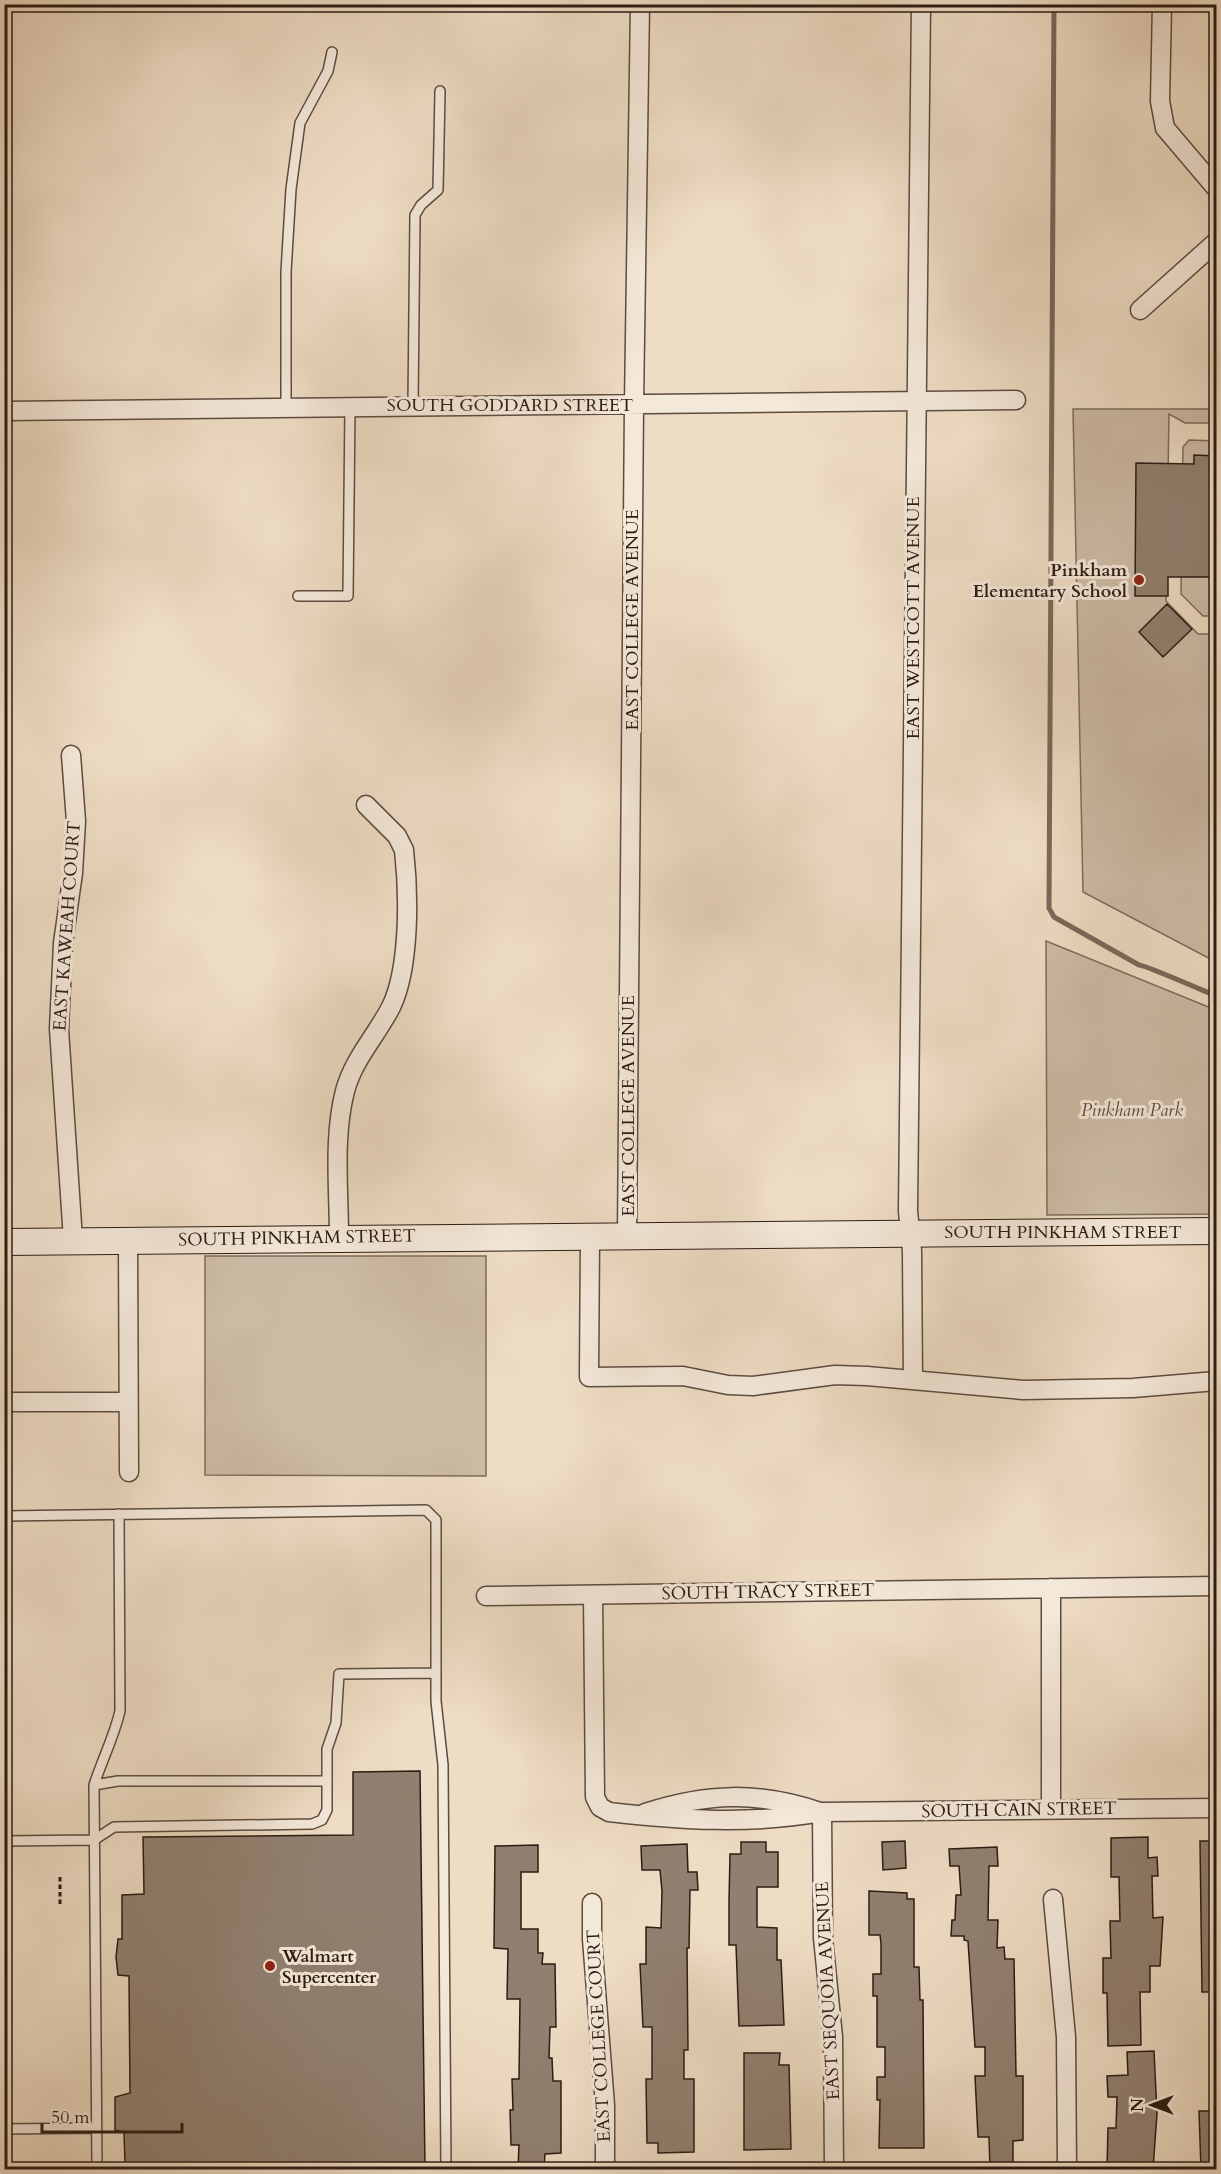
<svg xmlns="http://www.w3.org/2000/svg" width="1221" height="2174" viewBox="0 0 1221 2174" font-family="Cardo,serif">
  <style>
    .green { fill: #cdbba6; stroke: #7c6c5d; stroke-width: 1.5 }
    .lines { fill: none; stroke-linecap: round; stroke-linejoin: round }
    .stream { stroke: #79685a; stroke-width: 5 }
    .building { fill: #918070; stroke: #2c1c14; stroke-width: 1.5 }
    .lane-casing { stroke: #5c4c40; stroke-width: 12 }
    .street-casing { stroke: #5c4c40; stroke-width: 21 }
    .secondary-casing { stroke: #2c1c14; stroke-width: 28 }
    .path { stroke: #2c1c14; stroke-width: 3; stroke-dasharray: 4.5 3; stroke-linecap: butt }
    .lane { stroke: #f4e8d9; stroke-width: 9 }
    .street { stroke: #f4e8d9; stroke-width: 18 }
    .secondary { stroke: #f4e8d9; stroke-width: 26 }
    .poi-dot { fill: #8f2418; stroke: #f4e8d9; stroke-width: 2 }
    .labels { text-anchor: middle; dominant-baseline: central; stroke-width: 6; stroke-linejoin: round; paint-order: stroke }
    .street-label { font-size: 18px; fill: #2c1c14; stroke: #f4e8d9 }
    .poi-label { font-size: 18px; font-weight: bold; fill: #2c1c14; stroke: #f4e8d9; text-anchor: end }
    .park-label { font-size: 18px; font-style: italic; fill: #5c4c40; stroke: #f4e8d9 }
  </style>
  <rect width="100%" height="100%" fill="#eedcc4"/>
  <filter id="stains"><feTurbulence type="fractalNoise" baseFrequency=".00333" numOctaves="4"/><feColorMatrix values="0 0 0 0 .2 0 0 0 0 .09 0 0 0 0 .02 0 0 0 .5 -.17"/></filter>
  <radialGradient id="worn" r=".72"><stop offset=".6" stop-color="#630" stop-opacity="0"/><stop offset="1" stop-color="#630" stop-opacity=".3"/></radialGradient>
  <path class="green" d="M1073 409H1216V431L1209 423H1185L1169 414 1166 601 1198 634H1216V962L1083 892Z
    M1189 440 1216 441V616H1203L1181 594 1183 447Z
    M1046 941 1216 1010V1214L1047 1215Z
    M205 1256H486V1476L205 1475Z"/>
  <g class="lines">
    <path class="stream" d="M1054 4 1049 908 1054 917 1139 965C1145 965 1204 991 1216 996"/>
  </g>
  <path class="building" d="M1194 455 1216 456V577H1168V596H1135L1136 463 1194 464Z
    M1167 604 1192 629 1163 657 1139 632Z
    M420 1771 425 2169H147V2163L125 2164 124 2132 115 2130V2097L130 2093 129 1976 118 1975 116 1957 118 1939H122V1895L144 1894 143 1837 353 1835V1772Z
    M1148 1837V1858L1157 1857 1158 1876H1152L1153 1918 1163 1917 1160 1966H1150V1992H1140L1141 2045 1108 2046 1107 1993H1103V1958H1111L1110 1921H1120L1119 1877H1111V1838Z
    M905 1841 906 1868 883 1870 882 1842Z
    M1200 1841H1216V1992H1202Z
    M741 1842H766V1852H778V1887H757V1927L777 1928V1960H781L784 2025 739 2026 736 1945H729V1901L730 1854H741Z
    M687 1844 688 1872H697L698 1890H690L689 1948H687L688 2050H684V2079H694V2152L658 2153V2143H647L646 2079H652V2027H643L640 1964H646V1927L661 1928 662 1891 660 1870H642L641 1846Z
    M538 1845V1872H521V1929H538V1953H543L542 1964H555L556 2027H550L549 2058H552L553 2081H561V2153L545 2154 544 2169H518L519 2145H511L510 2110H513L512 2079H519L520 1999H507L508 1949 494 1948 495 1846Z
    M997 1847 998 1866H989L988 1920H998L997 1948 1004 1947 1005 1959H1014L1016 2076H1023V2140L1013 2141V2169H990L989 2137H978L975 2076H985V2047H975L968 1941 964 1940V1936H951L952 1920H955L956 1895H961L959 1866H950L949 1849Z
    M869 1891 907 1893V1899H914V1967H919L920 2000H923L924 2148H879L880 2100H877V2077H885V2047H877V1996H873V1974H881V1944L880 1935H869Z
    M1154 2051 1157 2114 1153 2169H1107L1108 2128H1116L1117 2097H1108L1107 2076 1128 2075 1127 2052Z
    M744 2053H780L779 2065H789L791 2149 744 2150Z
    M1199 2111H1216V2169H1201Z"/>
  <g class="lines">
    <defs>
      <path id="lane" d="M413 405 415 215 421 205 438 190 440 91
        M286 406V272L291 189 300 123 328 71 332 52
        M298 596H348L350 406
        M4 1516 426 1510 436 1520V1701L443 1765 446 2170
        M94 1785 118 1781H327
        M4 1841 94 1840 114 1827 312 1824 322 1820 327 1810V1749L336 1723 339 1674 436 1673
        M4 2129 96 2128
        M97 2170 94 1785C102 1760 114 1737 120 1711L119 1514"/>
      <path id="street" d="M1162 4 1160 101 1165 128 1216 188
        M1140 310 1216 242
        M4 411 1016 400
        M71 755 76 821 73 873 63 943 59 1029 73 1240
        M627 1235 634 404 640 4
        M590 1236 589 1377 683 1376 728 1385 753 1386 835 1375 867 1376 1023 1390 1133 1388 1216 1381
        M339 1237C339 1190 333 1137 345 1091 353 1060 376 1036 391 1007 410 968 409 894 404 850L397 836 366 805
        M128 1240 129 1472
        M913 1380 912 1251 908 1211 921 4
        M4 1402H127
        M1051 1588V1809
        M593 1595 595 1797 600 1807 609 1812C680 1820 750 1825 822 1812L1216 1808
        M486 1596 1216 1586
        M822 1812 823 1938 833 2037 834 2170
        M645 1813C706 1793 758 1791 820 1812
        M1053 1899 1066 2037 1067 2170
        M592 1903V1939L605 2105V2170"/>
      <path id="secondary" d="M4 1242 1216 1231"/>
    </defs>
    <use href="#lane" class="lane-casing"/>
    <use href="#street" class="street-casing"/>
    <use href="#secondary" class="secondary-casing"/>
    <path class="path" d="M60 1877V1904"/>
    <use href="#lane" class="lane"/>
    <use href="#street" class="street"/>
    <use href="#secondary" class="secondary"/>
  </g>
  <g class="poi-dot">
    <circle cx="1139" cy="580" r="6"/>
    <circle cx="270" cy="1966" r="6"/>
  </g>
  <g class="labels">
    <g class="street-label">
      <text x="510" y="405">SOUTH GODDARD STREET</text>
      <text transform="translate(913 618) rotate(-90)">EAST WESTCOTT AVENUE</text>
      <text transform="translate(632 620) rotate(-90)">EAST COLLEGE AVENUE</text>
      <text transform="translate(67 926) rotate(-86)">EAST KAWEAH COURT</text>
      <text transform="translate(628 1106) rotate(-90)">EAST COLLEGE AVENUE</text>
      <text x="1063" y="1232">SOUTH PINKHAM STREET</text>
      <text transform="translate(297 1238) rotate(-1)">SOUTH PINKHAM STREET</text>
      <text transform="translate(768 1592) rotate(-1)">SOUTH TRACY STREET</text>
      <text transform="translate(1019 1810) rotate(-1)">SOUTH CAIN STREET</text>
      <text transform="translate(828 1991) rotate(-93)">EAST SEQUOIA AVENUE</text>
      <text transform="translate(599 2036) rotate(-93)">EAST COLLEGE COURT</text>
    </g>
    <g class="poi-label">
      <text x="1127" y="570">Pinkham<tspan x="1127" dy="21">Elementary School</tspan></text>
      <text x="282" y="1956" text-anchor="start">Walmart<tspan x="282" dy="21">Supercenter</tspan></text>
    </g>
    <g class="park-label">
      <text x="1132" y="1110">Pinkham Park</text>
    </g>
  </g>
  <rect width="1221" height="2174" fill="none" stroke="#eedcc4" stroke-width="24"/>
  <rect x="6" y="6" width="1209" height="2162" fill="none" stroke="#2c1c14" stroke-width="3"/>
  <rect x="12" y="12" width="1197" height="2150" fill="none" stroke="#2c1c14" stroke-width="1.5"/>
  <g transform="translate(1152 2105) rotate(270)" stroke="#f4e8d9" stroke-width="4.5" paint-order="stroke">
  <path d="M0-4.5L10 22L0 15L-10 22Z" fill="#2c1c14"/>
  <text y="-9" font-size="16" font-weight="bold" text-anchor="middle" fill="#2c1c14">N</text>
  </g>
  <path d="M42 2123v9h140v-9" fill="none" stroke="#2c1c14" stroke-width="3"/>
  <text x="51" y="2123" font-size="18" fill="#2c1c14" stroke="#f4e8d9" stroke-width="4.5" paint-order="stroke">50 m</text>
  <rect width="100%" height="100%" filter="url(#stains)"/>
  <rect width="100%" height="100%" fill="url(#worn)"/>
</svg>
